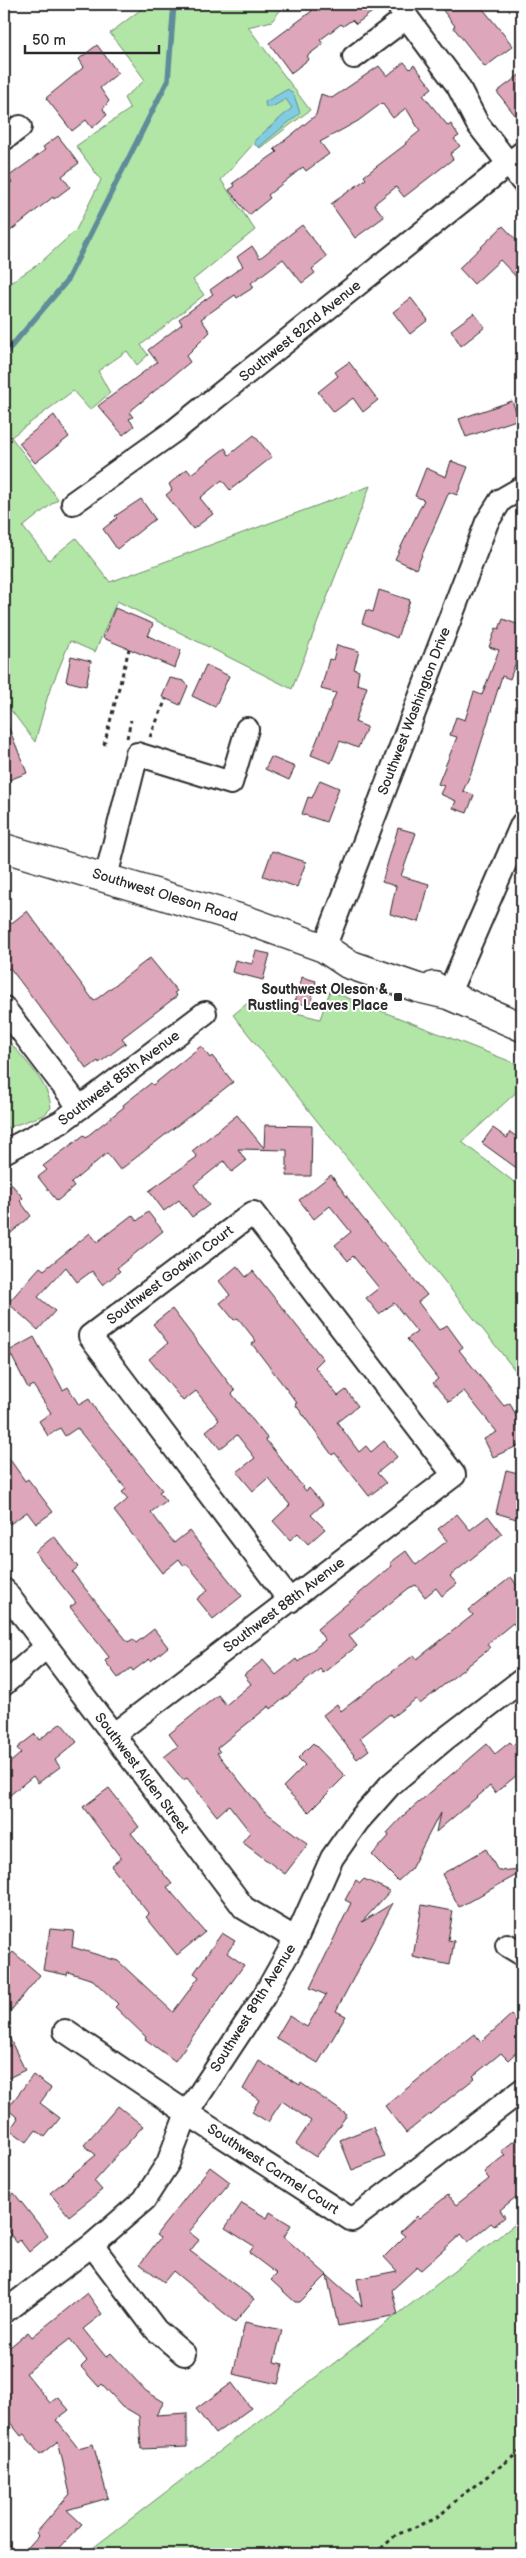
<svg xmlns="http://www.w3.org/2000/svg" width="526" height="2558" viewBox="0 0 526 2558" font-family="'Balsamiq Sans',sans-serif">
  <style>
    .green { fill: #b2e6a7; stroke: #6e8869 }
    .water { fill: #82cce3; stroke: #5f8c99 }
    .lines { fill: none; stroke-linecap: round; stroke-linejoin: round }
    .stream { stroke: #5f8c99; stroke-width: 5.5 }
    .building { fill: #dda6bb; stroke: #2b2b2b }
    .minor-casing { stroke: #2b2b2b; stroke-width: 26 }
    .major-casing { stroke: #2b2b2b; stroke-width: 31 }
    .path { stroke: #2b2b2b; stroke-width: 3; stroke-dasharray: 4 4; stroke-linecap: butt }
    .minor { stroke: #fff; stroke-width: 22 }
    .major { stroke: #fff; stroke-width: 28 }
    .poi-dot { fill: #2b2b2b; stroke: #fff; stroke-width: 2 }
    .labels { text-anchor: middle; dominant-baseline: central; stroke-width: 4; stroke-linejoin: round; paint-order: stroke }
    .street-label { font-size: 14px; fill: #2b2b2b; stroke: #fff }
    .poi-label { font-size: 14px; font-weight: bold; fill: #2b2b2b; stroke: #fff; text-anchor: end }
  </style>
  <rect width="100%" height="100%" fill="#fff"/>
  <filter id="ink" filterUnits="userSpaceOnUse"><feTurbulence type="fractalNoise" baseFrequency=".02" numOctaves="2"/><feDisplacementMap in="SourceGraphic" scale="10" xChannelSelector="R" yChannelSelector="G"/><feConvolveMatrix kernelMatrix="1 2 1 2 8 2 1 2 1" color-interpolation-filters="sRGB"/></filter>
  <g filter="url(#ink)">
    <path class="green" d="M148 4H285L272 21 248 27 310 110 260 148 255 142 221 180 255 230 193 280 204 295 141 345 148 355 137 365 127 351 98 371 110 393 90 410 73 391 11 437 58 499 23 527 49 560 76 538 110 582 370 486 292 689 117 601 95 652 70 641 48 695 35 742 4 701V287L40 263 76 230 101 180 76 146 130 109 124 98 145 80 110 33Z
      M330 991 522 1066V1087L462 1142 522 1188V1379L233 1015 250 1001 320 1019Z
      M4 1035C20 1056 49 1081 51 1108L44 1115 4 1129Z
      M522 2219V2554H85Z"/>
    <path class="water" d="M288 89 294 95 300 113 259 147 255 145V140L292 108 286 99 272 107H266L265 102Z"/>
    <g class="lines">
      <path class="stream" d="M4 355 66 282 168 80 174 4"/>
    </g>
    <path class="building" d="M306 4H383L356 24 352 20 343 26 341 24 320 40 323 44 307 56 309 59 291 73 269 43 312 11Z
      M438 4H479L513 46 485 67 453 27 455 26Z
      M97 45 118 73 100 88 109 101 103 109 107 115 92 128 86 120 72 131 46 98 84 67 79 59Z
      M404 62 410 69 414 65 432 88 423 95 448 126 451 124 459 136 454 139 460 146 450 154 453 159 404 197 396 187 374 204 384 217 355 238 331 204 366 179 364 176 406 144 405 143 420 131 406 108 393 118 382 103 358 121 320 142 329 154 306 171 303 167 268 195 270 198 249 215 229 190 235 186 233 183 277 152 274 149 316 115 321 94 332 98 379 66 387 76Z
      M522 73V124L497 92Z
      M58 136 79 163 62 176 70 187 54 199 53 197 4 236V188L12 182 8 177 45 150 43 147Z
      M302 225 327 257 312 269 315 273 302 283 283 259 251 283 254 287 237 298 235 295 201 319 210 332 186 356 190 362 129 412 133 417 129 419 134 426 123 435 98 406 157 362 148 350 182 324 179 319 213 294 210 290 243 266 237 257 252 246 260 258Z
      M503 226 522 246V283L500 260 474 284 459 268Z
      M411 298 428 320 410 334 393 312Z
      M474 313 485 327 461 346 451 330Z
      M349 362 378 400 363 412 353 398 334 412 318 392 338 376 335 372Z
      M512 401 519 419 466 437 459 419Z
      M54 415 69 437 35 463 19 443Z
      M254 435 272 457 230 490 222 480 200 498 213 514 193 529 166 495 172 490 169 484 187 469 191 474 225 448 229 455Z
      M451 461 468 467 457 495 449 492 416 569 395 559 424 500 415 496 426 468 446 477Z
      M141 499 155 519 117 549 103 529 117 518 115 516Z
      M379 590 410 600 397 638 362 623 366 610 373 612Z
      M115 608 153 624 148 636 181 650 175 668 103 638Z
      M503 619 522 626V644L510 679 502 676 474 766 463 791 474 795 467 813 453 808 456 801 440 794 444 786 438 784 457 737 450 735 456 717 465 720 474 692 482 695 499 650 489 647 496 628 499 629Z
      M337 645 359 651 354 669 359 671 357 684 367 687 355 722 367 727 358 748 340 741 331 763 311 755 336 693 321 689 329 659 333 660Z
      M71 656 91 661 86 686 66 681Z
      M206 665 229 676 215 707 192 696Z
      M170 678 184 681 188 686 180 705 162 697Z
      M4 716 27 773 4 782Z
      M271 757 295 767 289 780 265 769Z
      M320 780 339 788 326 822 302 814 308 797 312 798Z
      M398 828 416 833 401 876 429 884 419 922 390 914 396 886 382 882Z
      M272 851 306 862 297 887 263 876Z
      M27 911 94 1001 150 958 177 991 174 993 177 996 122 1038 126 1043 99 1063 98 1061 87 1069 10 968 4 972V929Z
      M256 951 270 954 263 980 232 972 235 960 252 964Z
      M302 977 316 981 310 1006 295 1002Z
      M201 1046 210 1058 212 1056 233 1082 120 1170 107 1153 71 1183 74 1187 57 1201 38 1177 47 1170 43 1166 84 1135 86 1137 124 1107 123 1105 151 1083 153 1085Z
      M237 1115 264 1148 265 1125 312 1126 311 1176H287V1150L238 1149 246 1161 232 1172 224 1161 194 1185 209 1205 192 1217 179 1200 164 1211 149 1191 197 1157 192 1151Z
      M493 1128 507 1138 510 1132 522 1141V1172L482 1143Z
      M4 1175 23 1198 20 1201 31 1216 4 1239Z
      M331 1175 361 1216 427 1295 418 1302 439 1330 447 1325 463 1347 459 1350 504 1406 510 1403 517 1418 522 1415V1444L493 1457 484 1439 497 1432 464 1391 449 1402 433 1383 438 1379 407 1339 417 1332 394 1303 379 1314 366 1298 379 1288 353 1256 348 1261 335 1245 351 1232 330 1206 314 1219 299 1200Z
      M148 1212 163 1231 117 1268 120 1271 103 1285 92 1271 77 1282 66 1267 38 1297 55 1311 38 1330 8 1303 40 1267 44 1270 90 1233 97 1242 132 1215 137 1221Z
      M237 1266 246 1277 253 1271 323 1359 315 1367 338 1396 346 1390 358 1406 337 1422 359 1452 366 1446 371 1452 384 1441 397 1457 377 1473 386 1483 369 1496 335 1453 332 1455 295 1404 297 1403 252 1344 256 1341 238 1318 234 1320 220 1303 230 1295 219 1281Z
      M172 1309 235 1391 232 1394 267 1438 266 1440 306 1491 309 1488 323 1504 311 1515 325 1529 308 1544 298 1533 290 1540 273 1521 290 1505 268 1478 253 1491 237 1472 255 1458 237 1435 220 1449 206 1431 219 1420 196 1391 183 1401 149 1359 168 1343 153 1324Z
      M34 1337 63 1390 68 1387 79 1405 89 1399 99 1415 162 1490 159 1492 166 1501 151 1512 174 1543 189 1531 242 1596 213 1619 197 1599 208 1590 187 1564 184 1566 179 1559 162 1573 114 1511 128 1499 122 1492 126 1489 77 1428 65 1436 60 1428 48 1436 39 1421 51 1413 33 1385 28 1388 9 1351Z
      M4 1451 25 1481 28 1479 53 1512 36 1524 27 1512 10 1524 4 1515Z
      M506 1470 522 1474V1510L520 1520 496 1513Z
      M457 1514 470 1530 488 1516 502 1534 450 1576 457 1584 442 1596 436 1588 425 1597 416 1585 409 1588 349 1636 357 1646 323 1673 320 1669 271 1709 269 1706 217 1748 220 1752 217 1753 263 1810 308 1844 285 1874 242 1842 250 1832 229 1805 217 1816 187 1778 183 1780 164 1757 178 1746 169 1734 218 1695 226 1705 251 1684 244 1675 263 1660 276 1675 296 1659 298 1662 325 1640 317 1629 392 1566 390 1563 406 1551 416 1565 447 1541 438 1529Z
      M54 1536 78 1567 72 1572 128 1642 133 1639 136 1643 154 1629 168 1647 151 1661 149 1659 133 1671 131 1668 118 1678 105 1661 109 1657 70 1607 76 1603 35 1552Z
      M511 1577 522 1592V1635L513 1623 487 1644 490 1648 420 1704 416 1699 392 1717 390 1714 360 1738 369 1750 357 1759 323 1715 337 1704 341 1711 414 1655 417 1659 473 1615 469 1610Z
      M61 1723 77 1742 55 1760 60 1767 38 1783 33 1776 4 1800V1768L21 1753 17 1748 35 1734 39 1740Z
      M522 1737V1771L495 1793 490 1786 436 1832 440 1813 411 1869 398 1881 372 1855 389 1836 387 1833 404 1815 487 1744 495 1754 510 1742 513 1745Z
      M313 1743 345 1776 309 1812 283 1787 305 1765 298 1758Z
      M109 1788 139 1827 131 1833 172 1884 167 1887 205 1932 177 1955 146 1917 149 1914 111 1866 121 1858 83 1807Z
      M486 1849 498 1871 522 1869V1872L459 1907 442 1874Z
      M364 1879 390 1891 362 1922 393 1903 336 2011 346 2016 318 2063 276 2038 289 2016 307 2027 326 1995 310 1988 351 1903 345 1900 356 1880 360 1883Z
      M422 1905 453 1911 448 1940 454 1941 450 1965 413 1957Z
      M50 1929 74 1931 72 1947 118 1961 173 2012 199 1977 194 1973 222 1933 235 1941 227 1953 244 1965 175 2061 145 2039 146 2037 115 2007 118 2004 93 1980 68 1972 67 1975 43 1970Z
      M13 1952 40 1975 4 2019V1962Z
      M522 2010V2047L508 2060 501 2053 473 2076 475 2078 406 2133 385 2106 475 2034 481 2042 511 2015 514 2018Z
      M4 2027 25 2070 4 2080Z
      M259 2061 300 2085 301 2083 347 2115 316 2157 296 2144 311 2121 282 2101 268 2122 252 2112 259 2100 243 2089Z
      M33 2075 51 2088 40 2103 60 2118 45 2137 36 2130 27 2142 10 2130 18 2118 7 2109Z
      M118 2106 143 2126 94 2181 102 2190 69 2216 50 2193 96 2155 84 2145Z
      M373 2127 385 2157 352 2170 340 2140Z
      M522 2135V2192L500 2210 505 2217 494 2226 491 2223 468 2242 461 2234 421 2270 417 2267 392 2290 398 2315 338 2326 327 2275 300 2302H295L271 2280 277 2274 249 2253 254 2246 225 2228 242 2203 267 2218 270 2212 291 2225 284 2237 362 2306 357 2279 397 2271 384 2257 405 2236 400 2232 417 2216 419 2218 448 2195 456 2205 489 2179 484 2172 505 2155 501 2151Z
      M210 2167 230 2182 189 2232 199 2240 190 2251 254 2299 235 2322 173 2271 164 2282 140 2264 160 2238 156 2235Z
      M14 2193 48 2236 29 2252 20 2240 17 2243 4 2226V2201Z
      M87 2293 102 2314 83 2329 106 2357 111 2353 146 2391 164 2402 156 2415 187 2413V2447L141 2449 139 2416 122 2406 102 2384 99 2387 81 2367 87 2361 70 2339 26 2373 50 2403 58 2397 69 2410 56 2420 78 2448 93 2444 108 2498 67 2510 82 2524 54 2554H22L39 2535 36 2533 70 2494 58 2441 40 2455 24 2434 21 2436 4 2415V2352L28 2332 32 2337Z
      M245 2322 282 2330 274 2362 283 2364 278 2384 233 2374Z
      M232 2383 251 2408 215 2434 196 2409Z"/>
    <g class="lines">
      <defs>
        <path id="minor" d="M397 4 458 86 477 123 522 181
          M354 57 407 17
          M4 139 20 127
          M73 503 174 431 522 153
          M106 877 137 754 231 783 247 729
          M324 948 487 522 501 500 522 488
          M448 995 522 824
          M4 1008 80 1108
          M4 1152 61 1122 205 1013
          M4 1590 244 1908 296 1939
          M4 1684 46 1647
          M113 1735 454 1475 253 1213 90 1336 290 1601
          M507 1945 522 1954
          M65 2031 187 2113 352 2220 522 2090
          M92 2245 156 2330 184 2354
          M4 2312 92 2245 144 2200 168 2163 187 2113 264 1996 296 1939 332 1858 358 1821 390 1785 445 1739 522 1680"/>
        <path id="major" d="M4 848 249 921 324 948 348 964 418 988 448 995
          M434 986 448 995 522 1027"/>
      </defs>
      <use href="#minor" class="minor-casing"/>
      <use href="#major" class="major-casing"/>
      <path class="path" d="M150 737 166 699
        M127 738 131 720
        M104 745 129 649
        M375 2554 396 2535 437 2518 461 2496 522 2450"/>
      <use href="#minor" class="minor"/>
      <use href="#major" class="major"/>
    </g>
  </g>
  <rect class="poi-dot" x="393" y="992" width="10" height="10" rx="2.5"/>
  <g class="labels">
    <g class="street-label">
      <text transform="translate(300 331) rotate(-39)">Southwest 82nd Avenue</text>
      <text transform="translate(414 711) rotate(-69)">Southwest Washington Drive</text>
      <text transform="translate(165 895) rotate(17)">Southwest Oleson Road</text>
      <text transform="translate(119 1078) rotate(-37)">Southwest 85th Avenue</text>
      <text transform="translate(170 1275) rotate(-37)">Southwest Godwin Court</text>
      <text transform="translate(284 1605) rotate(-37)">Southwest 88th Avenue</text>
      <text transform="translate(142 1773) rotate(53)">Southwest Alden Street</text>
      <text transform="translate(253 2008) rotate(-58)">Southwest 89th Avenue</text>
      <text transform="translate(273 2169) rotate(33)">Southwest Carmel Court</text>
    </g>
    <g class="poi-label">
      <text x="388" y="989">Southwest Oleson &amp;<tspan x="388" dy="16">Rustling Leaves Place</tspan></text>
    </g>
  </g>
  <rect width="526" height="2558" fill="none" stroke="#fff" stroke-width="20"/>
  <rect x="10" y="10" width="506" height="2538" fill="none" stroke="#2b2b2b" stroke-width="2" filter="url(#ink)"/>
  <path d="M25 45v8h134v-8" fill="none" stroke="#2b2b2b" stroke-width="2.5"/>
  <text x="32" y="45" font-size="15" fill="#2b2b2b" stroke="#ffffff" stroke-width="4" paint-order="stroke">50 m</text>
</svg>
